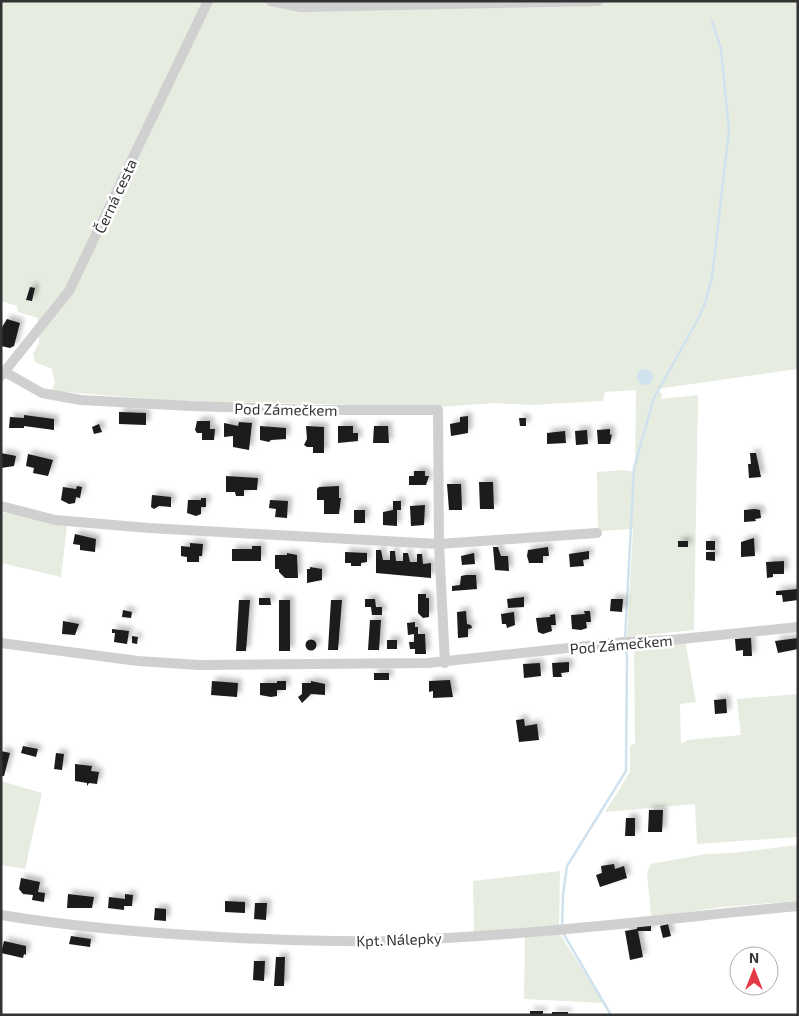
<svg xmlns="http://www.w3.org/2000/svg" width="799" height="1016" viewBox="0 0 799 1016" font-family="'Exo 2',sans-serif">
  <style>
    .green { fill: #e6ecdf }
    .water { fill: #cfe2ee }
    .lines { fill: none; stroke-linecap: round; stroke-linejoin: round }
    .stream { stroke: #cfe2ee; stroke-width: 2.5 }
    .building { fill: #1a1a1a; filter: url(#shadow) }
    .minor { stroke: #d0d0d0; stroke-width: 10 }
    .labels { text-anchor: middle; dominant-baseline: central; stroke-width: 5; stroke-linejoin: round; paint-order: stroke }
    .street-label { font-size: 15px; fill: #333; stroke: #fff }
  </style>
  <defs>
    <filter id="shadow"><feDropShadow dx="4" dy="-4" stdDeviation="2.5" flood-color="#0004"/></filter>
  </defs>
  <rect width="100%" height="100%" fill="#fff"/>
  <path class="green" d="M1 1H798V369L657 389 662 394 661 399 698 395 694 630 627 637 633 529 598 531 597 472 623 470 635 472 636 390 605 392 603 401 530 405 494 403 440 407 177 401 52 391 55 382 52 369 35 362 33 354 39 343 38 318 18 312 17 306 1 301Z
    M1 512 67 526 61 577 1 563Z
    M685 640 696 702 680 704 681 744 688 740 741 735 737 699 798 694V837L697 844 695 804 605 812 630 772V745L635 744 634 646Z
    M1 781 42 793 25 869 1 865Z
    M798 845V901L722 907 653 917 651 915 647 873 651 864 706 854 734 853Z
    M560 871 559 927 474 932 473 881Z
    M559 933 604 1003 524 999 525 936Z"/>
  <path class="water" d="M637 377a8 8 0 1 1 16 0a8 8 0 1 1-16 0Z"/>
  <g class="lines">
    <path class="stream" d="M625 640 634 468 654 398 697 321 705 304 712 277 729 131 721 49 712 21
      M562 928 563 895 567 866 626 771 627 656 625 645
      M563 933 611 1015"/>
  </g>
  <path class="building" d="M30 287 35 288 32 301 26 300Z
    M7 319 20 323 14 346 10 348 1 346V329Z
    M119 412 146 413V425L119 424Z
    M24 415 54 419V430L24 426V428H9L10 417 24 418Z
    M468 416V433L451 436 450 424 460 422V417Z
    M519 418H526V426H520Z
    M197 421H210V429H215L214 440H202V433H197L195 430Z
    M239 422 252 423 249 450 233 447V436L224 437V423L238 426Z
    M99 424 102 432 94 434 92 427Z
    M260 426 286 428V439L271 440 269 442 260 440Z
    M306 426 324 427V453H313V447H307L304 445 307 439Z
    M338 426H353V433H358V441L338 443Z
    M374 426H388L389 443H373Z
    M610 429V435L612 434 610 444H598L597 430Z
    M587 430 588 444 576 445 575 431Z
    M565 431 566 443 547 444V433Z
    M1 453 16 456 14 466 1 468Z
    M750 453H756L761 477 749 478 748 464H751Z
    M28 454 53 460 48 476 33 473 34 468 26 466Z
    M414 471H425V476H429L426 485H409V476H414Z
    M226 476 258 478 257 490H244V496H236L235 492H226Z
    M479 482H493L494 509H480Z
    M447 484H461L462 510H449Z
    M77 486 82 487 80 498 76 497 75 503 69 504 61 500 63 487 76 489Z
    M339 486V498H341L339 514H324V500H317V489L319 487Z
    M152 495 171 497V507L159 506 154 509 151 507Z
    M201 498H206V507H201V514L196 516 187 513 188 500H201Z
    M270 500 288 501 287 518 275 517 276 509 269 508Z
    M393 501H401V510H397V526L383 525V512L393 510Z
    M425 505 424 525 411 526 410 506Z
    M755 509 760 510 761 518 755 519 756 521 744 522V510Z
    M354 510H365V523H354Z
    M75 534 96 539 95 552 80 550V545L73 544Z
    M754 538 755 556 741 557V542Z
    M678 541H688V547H678Z
    M706 541H715V550H706Z
    M190 543 203 544 202 556H199V562H187V557L181 556V546L190 547Z
    M252 546H261V561H232V549H252Z
    M493 547H498L501 556H508L509 571 495 570Z
    M548 547 549 556H543V563H529L527 556 528 550Z
    M376 550H381L383 560H390V551H395L396 561H403V553H408L410 562H417V554H422L423 564 431 563V578L376 573Z
    M589 551V559L583 560 584 566 570 567 569 554Z
    M345 552 367 553V562L361 563V566H351V563H345Z
    M706 552H715V561L706 560Z
    M287 553 297 555 298 578H285L279 572V569H275V555H287Z
    M474 553 475 564 462 565 461 556Z
    M784 561V574H773V577L767 578 766 562Z
    M310 567 322 569V580L307 583V569H310Z
    M466 575H476L477 589 452 591V586L460 585 461 576Z
    M798 589V600L783 602 782 595H776V591Z
    M418 594H426V598H429V617L423 618 418 613Z
    M524 597V607L508 608 507 599Z
    M259 598H270L271 605H259Z
    M365 599H375L376 607H382V615H372L371 607H365Z
    M611 599H623L622 612 610 611Z
    M239 600H250L246 651H236Z
    M279 600H290V651H279Z
    M331 600H342L338 650H328Z
    M123 610 132 612 131 618 122 617Z
    M466 611 467 624 471 625 472 628 468 629V637L458 638 457 612Z
    M584 611H590L591 622H586L587 628 581 630 572 629 571 615 585 614Z
    M514 612 515 625 507 628 506 624H502L501 614Z
    M555 614 556 625H551L552 631 543 634 538 632 536 618 550 617V615Z
    M370 620H381L379 650H368Z
    M63 621 79 624 75 635 62 634Z
    M415 622V627H418V634H425L426 654H415V649H410L409 642H414V634L408 635 407 623Z
    M112 629 129 631 127 644 114 642 115 633H112Z
    M132 636 138 637 137 644 132 643Z
    M751 638 752 656H743V650L736 651 735 639Z
    M798 638V649L778 653 775 641Z
    M305.5 645a5.5 5.5 0 1 1 11 0a5.5 5.5 0 1 1-11 0Z
    M387 640H397V649H387Z
    M569 662V672L561 673 562 677H553L552 663Z
    M540 663 541 676 524 678 523 664Z
    M374 673H389V680H374Z
    M450 680 453 697 433 698V691L429 692V681Z
    M212 681 238 683 237 697 211 695Z
    M277 681H286V690H277V696L271 697 260 695V683H277Z
    M311 681 325 684V695L311 694 302 703 298 697 302 694V683H311Z
    M726 699 727 713 715 714 714 700Z
    M524 719 525 726 537 724 539 740 519 742 516 720Z
    M23 746 38 749 36 757 21 753Z
    M1 751 10 753 4 776H1Z
    M56 753 64 754 62 770 54 769Z
    M75 764 92 766 91 771 99 772 97 784 89 783 87 786V783L75 781Z
    M649 810H663L662 832H648Z
    M626 818H635V836H625Z
    M614 864 615 869 624 866 627 878 600 887 596 875 602 873 601 866Z
    M21 878 40 882 38 892 45 893 44 902 32 900 33 895 23 894 19 889Z
    M68 894 94 897 92 908H67Z
    M125 894 133 895 132 906H124V910L108 908 109 897 125 899Z
    M225 901 245 902V913L225 912Z
    M255 903H267L266 920 254 919Z
    M155 908 166 909V921L154 920Z
    M668 924 671 936 663 938 660 926Z
    M637 925H651V931H638L643 957 630 960 625 931 637 929Z
    M71 936 91 939 90 947 69 944Z
    M4 941 26 946V955L24 954 23 958 1 953Z
    M276 957H285L284 986H274Z
    M254 961H265L264 981 253 980Z
    M530 1011H543V1015H530Z
    M552 1012H568V1015H552Z"/>
  <g class="lines">
    <path class="minor" d="M271 1 301 7 598 1
      M5 372 42 393 81 400 190 406 316 410H438L439 544 445 663
      M1 376 69 291 208 1
      M1 506 55 520 149 528 439 544 597 533
      M1 643 138 661 199 665 428 663 624 642 671 640 798 627
      M1 915C74 927 147 933 221 937 277 940 333 942 389 941 526 936 662 919 798 906"/>
  </g>
  <g class="labels">
    <g class="street-label">
      <text transform="translate(115 196) rotate(-65)">Černá cesta</text>
      <text transform="translate(286 409) rotate(1)">Pod Zámečkem</text>
      <text transform="translate(621 644) rotate(-5)">Pod Zámečkem</text>
      <text transform="translate(399 939) rotate(-2)">Kpt. Nálepky</text>
    </g>
  </g>
  <rect width="799" height="1016" fill="none" stroke="#333333" stroke-width="5"/>
  <g transform="translate(754 971)"><circle r="24" fill="#ffffff" stroke="#adadad"/>
  <path d="M0-4L9 19L0 12L-9 19Z" fill="#e63946"/>
  <text y="-8" font-size="14" font-weight="bold" text-anchor="middle" fill="#333333">N</text>
  </g>
</svg>
